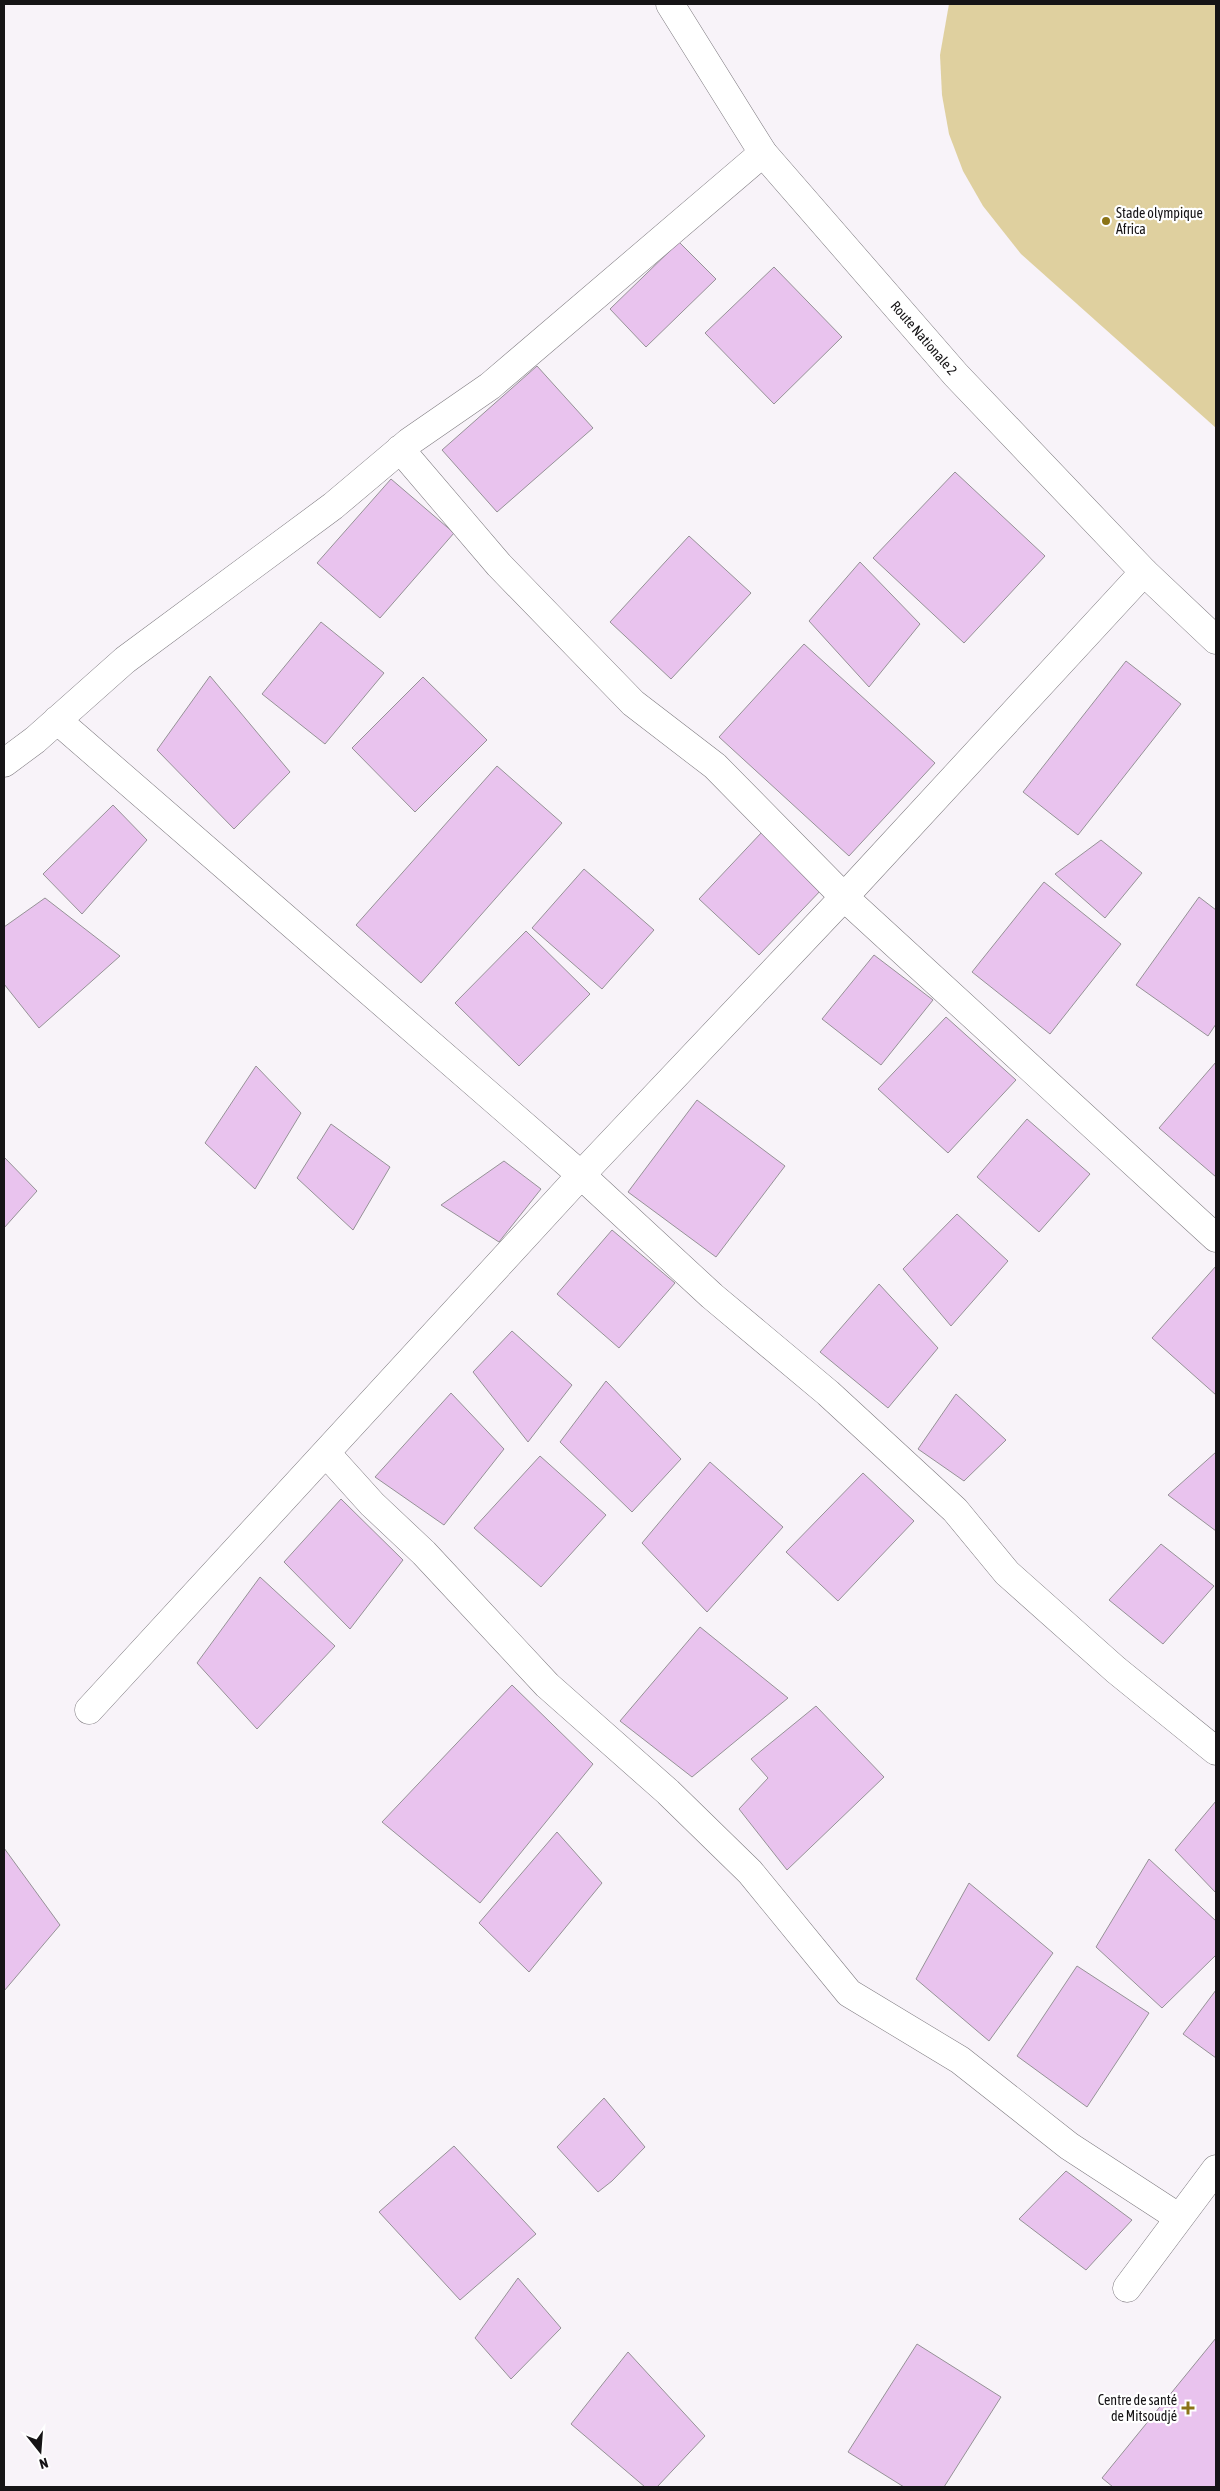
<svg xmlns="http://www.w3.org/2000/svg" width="1220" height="2491" viewBox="0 0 1220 2491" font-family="'Asap Condensed',sans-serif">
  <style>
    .green { fill: #dfd09f }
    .building { fill: #e9c3ee; stroke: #969297 }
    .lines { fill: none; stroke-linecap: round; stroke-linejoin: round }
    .minor-casing { stroke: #7f7b80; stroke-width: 29 }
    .major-casing { stroke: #7f7b80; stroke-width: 29 }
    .minor { stroke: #fff; stroke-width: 28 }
    .major { stroke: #fff; stroke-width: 28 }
    .poi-dot { fill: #8b7316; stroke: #fff; stroke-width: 2 }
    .labels { text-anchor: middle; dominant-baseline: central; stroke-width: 4.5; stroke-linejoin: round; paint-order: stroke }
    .poi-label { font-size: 14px; fill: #161416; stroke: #fff; text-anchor: start }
    .street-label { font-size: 14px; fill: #161416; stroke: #fff }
  </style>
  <rect width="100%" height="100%" fill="#f8f3f9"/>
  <path class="green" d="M949 4H1216V428L1021 254 983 206 963 171 949 134 942 95 940 55Z"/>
  <path class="building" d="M679 242 716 279 646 347 610 309Z
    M774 267 842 337 774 404 705 333Z
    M537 366 593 428 497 512 442 450Z
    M955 472 1045 556 964 643 873 558Z
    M391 479 454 533 380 618 317 563Z
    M689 536 751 593 671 679 610 622Z
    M860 562 920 624 869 687 809 621Z
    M321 622 384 673 325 744 262 694Z
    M804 644 935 763 849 856 719 737Z
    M1126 661 1181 704 1078 835 1023 792Z
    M210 676 290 772 234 829 157 750Z
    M423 677 487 740 415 812 352 748Z
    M497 766 562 823 421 983 356 925Z
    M113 805 147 840 82 914 43 874Z
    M762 832 823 888 759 955 699 899Z
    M1101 840 1142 873 1105 918 1055 874Z
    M584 869 654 930 602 989 532 928Z
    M1044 882 1121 944 1050 1034 972 972Z
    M1199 897 1216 910V1024L1208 1036 1136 985Z
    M45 898 120 956 39 1028 4 984V927Z
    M526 931 590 994 519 1066 455 1003Z
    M874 955 933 1000 881 1065 822 1019Z
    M946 1017 1016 1080 948 1153 878 1089Z
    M1216 1062V1177L1159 1128Z
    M256 1066 301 1113 255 1189 205 1143Z
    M697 1100 785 1166 716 1257 628 1192Z
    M1027 1119 1090 1174 1039 1232 977 1177Z
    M331 1124 390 1167 353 1230 297 1178Z
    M4 1157 37 1191 4 1228Z
    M504 1161 541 1189 499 1242 441 1205Z
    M957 1214 1008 1261 951 1326 903 1269Z
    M612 1230 675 1283 619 1348 557 1294Z
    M1216 1266V1395L1152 1338Z
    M879 1284 938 1348 888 1408 820 1352Z
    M512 1331 572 1385 528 1442 473 1372Z
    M606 1381 681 1459 632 1512 560 1442Z
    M451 1393 504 1449 444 1525 375 1477Z
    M956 1394 1006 1440 964 1481 918 1449Z
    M1216 1452V1531L1168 1495Z
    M540 1456 606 1515 541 1587 474 1528Z
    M710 1462 783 1527 707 1612 642 1543Z
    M863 1473 914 1521 838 1601 786 1552Z
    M341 1499 403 1560 350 1629 284 1562Z
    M1161 1544 1214 1586 1163 1644 1109 1600Z
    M260 1577 335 1646 257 1729 197 1663Z
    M700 1627 788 1698 692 1777 620 1721Z
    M512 1685 593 1764 480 1903 382 1822Z
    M816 1706 884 1777 787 1870 739 1809 768 1778 751 1759Z
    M1216 1801V1893L1175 1850Z
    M557 1832 602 1883 529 1972 479 1923Z
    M4 1848 60 1925 4 1991Z
    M1149 1859 1216 1921V1955L1162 2008 1096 1947Z
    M969 1883 1053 1953 989 2041 916 1979Z
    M1077 1966 1149 2013 1087 2107 1017 2056Z
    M1216 1990V2058L1183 2034Z
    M604 2098 645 2147 612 2181 598 2192 557 2147Z
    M454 2146 536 2234 460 2300 379 2212Z
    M1066 2171 1132 2220 1086 2270 1019 2219Z
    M518 2278 561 2328 511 2379 475 2338Z
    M1216 2338V2487H1113L1102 2478Z
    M917 2344 1001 2397 944 2487H904L848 2452Z
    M628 2352 705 2436 657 2487H645L571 2424Z"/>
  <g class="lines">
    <defs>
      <path id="minor" d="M400 449 499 565 633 703 715 766 844 897 1216 1238
        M57 720 581 1175 712 1296 828 1393 955 1510 1007 1573 1116 1670 1216 1751
        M4 763 35 740 125 660 333 506 409 442 490 386 763 153
        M326 1453 372 1504 424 1553 547 1685 668 1792 750 1872 849 1993 960 2060 1069 2146 1178 2217
        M89 1710 581 1175 844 897 1144 572
        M1127 2288 1216 2169"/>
      <path id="major" d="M670 4 763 153 956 375 1144 572 1216 640"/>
    </defs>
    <use href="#minor" class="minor-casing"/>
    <use href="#major" class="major-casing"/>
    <use href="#minor" class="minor"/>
    <use href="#major" class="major"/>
  </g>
  <g class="poi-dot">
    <circle cx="1106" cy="221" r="5"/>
    <path d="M1185.5 2400.5h5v5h5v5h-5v5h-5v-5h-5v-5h5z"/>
  </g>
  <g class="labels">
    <g class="poi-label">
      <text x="1116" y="213">Stade olympique<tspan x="1116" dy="16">Africa</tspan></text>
      <text x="1177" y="2400" text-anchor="end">Centre de santé<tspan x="1177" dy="16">de Mitsoudjé</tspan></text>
    </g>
    <g class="street-label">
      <text transform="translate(924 338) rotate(49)">Route Nationale 2</text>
    </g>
  </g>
  <rect width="1220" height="2491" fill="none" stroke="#161416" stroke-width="10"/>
  <g transform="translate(40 2451) rotate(163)" stroke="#ffffff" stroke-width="4" paint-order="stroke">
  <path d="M0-4L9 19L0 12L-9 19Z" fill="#161416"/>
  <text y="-8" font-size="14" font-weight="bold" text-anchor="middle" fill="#161416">N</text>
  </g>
</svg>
